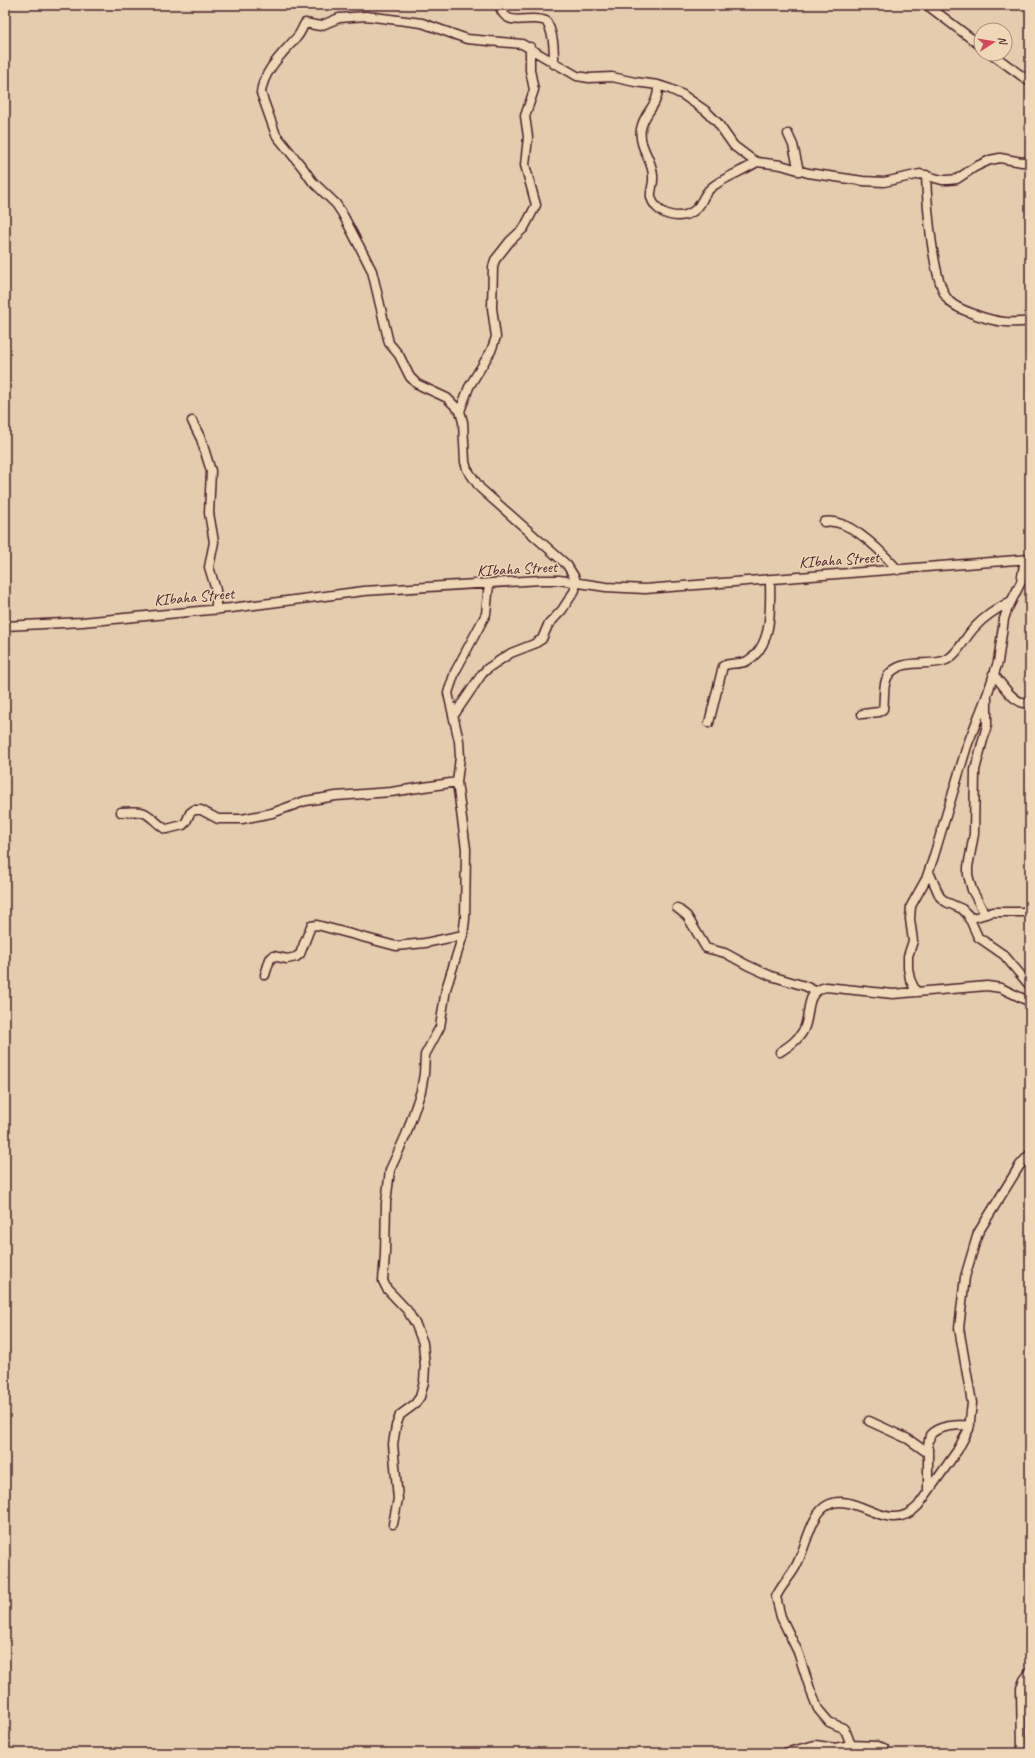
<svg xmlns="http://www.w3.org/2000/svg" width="1035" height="1758" viewBox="0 0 1035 1758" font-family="Caveat,sans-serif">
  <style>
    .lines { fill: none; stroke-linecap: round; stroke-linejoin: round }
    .minor-casing { stroke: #4a1f2b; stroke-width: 11 }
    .minor { stroke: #eed8b7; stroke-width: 8 }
    .labels { text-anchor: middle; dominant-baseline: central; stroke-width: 3; stroke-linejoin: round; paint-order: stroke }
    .street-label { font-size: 16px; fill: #4a1f2b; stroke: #eed8b7 }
  </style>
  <rect width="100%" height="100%" fill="#e4cdaf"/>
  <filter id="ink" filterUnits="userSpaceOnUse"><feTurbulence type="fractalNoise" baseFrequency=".025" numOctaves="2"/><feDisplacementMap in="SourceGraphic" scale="8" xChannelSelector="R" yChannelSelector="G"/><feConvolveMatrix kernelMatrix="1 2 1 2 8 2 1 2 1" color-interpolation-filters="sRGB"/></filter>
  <g filter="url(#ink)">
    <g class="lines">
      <defs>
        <path id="minor" d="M499 5C507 31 528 13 546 21 554 33 554 50 554 64
          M927 5 981 46
          M992 54 1030 82
          M658 85C659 107 644 111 641 129 638 147 653 160 653 176 654 184 650 190 651 197 656 216 682 222 696 209 703 203 702 195 712 187 725 177 743 171 757 162
          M788 134 793 145 799 171
          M926 175C927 202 932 282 949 301 957 309 969 312 979 316 997 322 1011 324 1030 321
          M460 411 469 387 491 351 496 337 492 308 493 267 495 260 510 241 524 228 536 205 525 165 528 137 525 116 534 90 530 70V47
          M192 421 201 439 211 471 209 513 214 542 209 567 216 590V610
          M824 522C849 517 882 552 898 570
          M5 626 82 622 231 608 364 591 541 580H559L606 587 645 589 1030 559
          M993 674C1003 684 1014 706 1030 703
          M862 714 879 712 883 709C885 697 882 682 890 673 905 658 929 667 946 660 958 655 966 635 976 626 986 615 998 608 1011 601
          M454 715 482 674 488 668 511 653 534 644 542 639 548 625 562 610 575 590V578L567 565 480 488 467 469 465 462 463 422 460 411 447 398 417 384 410 377 399 355 389 343 372 271 364 255 342 213 336 204 312 181 303 168 276 135 261 93C263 71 283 53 297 37 301 33 302 28 305 23L320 26 339 18 366 16 422 23 467 39 522 44 577 76 589 78 612 77 635 82 658 85 670 89 683 95 706 111 717 122 734 146 750 158 757 162 781 165 808 173 863 181 884 182 920 174 942 180H948L957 179 975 167 990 160 1000 158 1022 162 1030 161
          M709 723 723 666C730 662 739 665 747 661 774 646 770 605 770 579
          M121 812C150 810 144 813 165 829H167L183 825 186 822 190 813 194 810H201L218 819H242L272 813 305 801 336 796 391 792 457 782
          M929 872 940 897 946 902 962 909 968 915 978 937 1004 955 1030 986
          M677 908 687 916 706 948 725 953 747 965 771 976 805 986 815 991
          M985 914 972 890 968 875V867L974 834 975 770 987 725V698
          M969 919 993 912H1023L1030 911
          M265 975 270 959 273 956 287 959 296 957 300 954 311 926 317 925 396 946 425 943 463 935
          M916 992 910 979 908 968V956L913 941 910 919 911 906 926 879 933 859 967 746 987 695 998 662 1004 619 1007 610 1021 582 1025 559
          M780 1052C789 1046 798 1040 803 1031 812 1015 803 992 826 987L893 994 987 986 1001 988 1030 1002
          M869 1421 908 1439 928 1453
          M928 1490V1446L930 1435C939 1425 957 1425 970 1425
          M393 1524 398 1499 393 1444 396 1426 400 1415 415 1404 420 1397 424 1382 425 1366 423 1343 416 1325 407 1310 387 1289 383 1281 385 1254 386 1203 390 1170 406 1135 421 1091 424 1074 425 1055 440 1027 446 989 463 935 465 919 466 849 457 782 460 757 459 741 448 693 455 672 486 614 489 584
          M851 1745 846 1732 843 1728 829 1722 818 1709 810 1689 798 1652 781 1617 776 1597C781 1586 790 1577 796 1566 805 1550 811 1515 826 1506 855 1488 887 1538 918 1506L957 1451 969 1429 972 1403 959 1328 965 1277 978 1233 1020 1165 1030 1154
          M784 1753 815 1745 835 1748 851 1745 877 1746 884 1748
          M1022 1753 1021 1688 1024 1680 1030 1672"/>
      </defs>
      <use href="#minor" class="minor-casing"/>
      <use href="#minor" class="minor"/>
    </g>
  </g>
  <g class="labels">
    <g class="street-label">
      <text transform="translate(839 560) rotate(-4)">KIbaha Street</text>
      <text transform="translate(517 569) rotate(-3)">KIbaha Street</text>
      <text transform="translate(194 597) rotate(-5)">KIbaha Street</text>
    </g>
  </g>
  <rect width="1035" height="1758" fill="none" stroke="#eed8b7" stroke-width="20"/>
  <rect x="10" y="10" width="1015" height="1738" fill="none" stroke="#4a1f2b" stroke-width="1.5" filter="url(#ink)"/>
  <g transform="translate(993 42) rotate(78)"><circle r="19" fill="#eed8b7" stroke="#ac8e7f"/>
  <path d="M0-3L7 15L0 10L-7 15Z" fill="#d1495b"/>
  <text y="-6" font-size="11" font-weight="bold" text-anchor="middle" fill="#4a1f2b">N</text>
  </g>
</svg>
